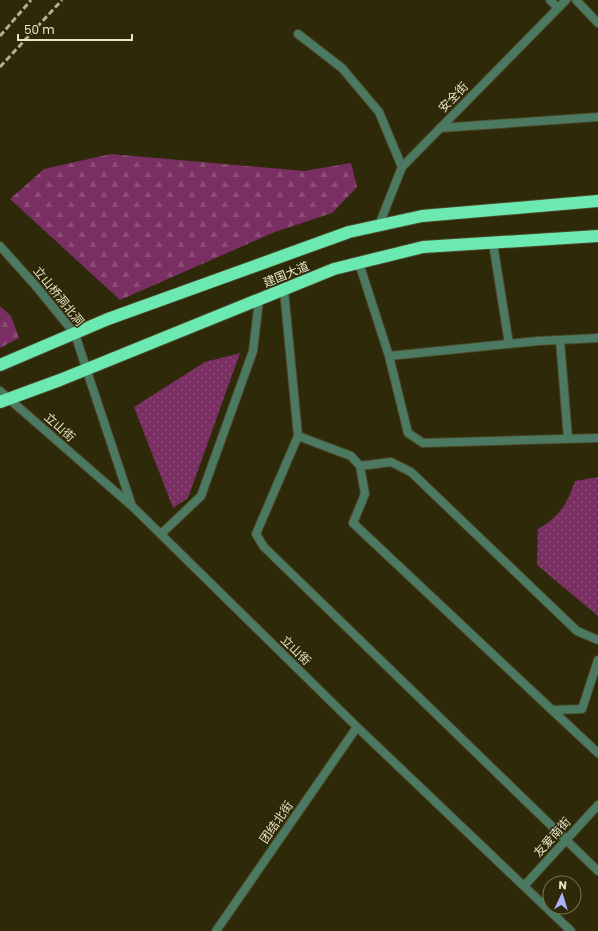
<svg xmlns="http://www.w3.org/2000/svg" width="598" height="931" viewBox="0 0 598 931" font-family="Poppins,'Noto Sans SC',sans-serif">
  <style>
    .green { fill: url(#green-dots) }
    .forest { fill: url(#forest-firs) }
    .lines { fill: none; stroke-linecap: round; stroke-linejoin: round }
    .lane-casing { stroke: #4b4727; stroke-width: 10 }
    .street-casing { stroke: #4b4727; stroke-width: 10 }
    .highway-casing { stroke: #4b4727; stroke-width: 14 }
    .lane { stroke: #4b7962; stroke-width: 8 }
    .street { stroke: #4b7962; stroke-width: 8 }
    .highway { stroke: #6ce9b1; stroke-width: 12 }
    .rail { stroke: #b4b192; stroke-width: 3; stroke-dasharray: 6 3; stroke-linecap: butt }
    .labels { text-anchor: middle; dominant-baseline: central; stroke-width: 3; stroke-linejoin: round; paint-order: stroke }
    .street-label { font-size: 12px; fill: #e8e5c6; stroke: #2d2909 }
  </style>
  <defs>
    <pattern id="green-dots" width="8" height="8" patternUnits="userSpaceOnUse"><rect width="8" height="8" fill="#792f62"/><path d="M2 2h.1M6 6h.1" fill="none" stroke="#8c4d77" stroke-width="1.8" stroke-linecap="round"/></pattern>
    <pattern id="forest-firs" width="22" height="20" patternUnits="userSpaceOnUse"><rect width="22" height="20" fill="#792f62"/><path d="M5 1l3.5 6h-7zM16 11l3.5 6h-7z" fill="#8c4d77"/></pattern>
  </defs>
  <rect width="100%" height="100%" fill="#2d2909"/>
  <path class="green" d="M240 353 188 498 173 508 134 407 205 362Z
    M598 477V616L537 565 538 529C560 516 567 504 575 481Z"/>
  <path class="forest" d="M111 154 304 171 351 163 357 187 332 213 275 232 120 300 10 199 44 169Z
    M0 306 11 316 19 338 0 348Z"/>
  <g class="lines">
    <defs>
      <path id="lane" d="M298 34 342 68 379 112 402 167
        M493 243 509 344
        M0 246 35 285 75 334 86 368
        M359 263 389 356 408 433 423 443 598 438
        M284 290 298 436 351 456 360 466 391 462 411 472 577 631 598 640
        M560 340 568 439
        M389 356 538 341 598 338
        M298 436 256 534 264 547 598 871
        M360 466 365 494 353 523 552 710 582 709 598 660
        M161 534 201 496 253 351 259 300
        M552 710 598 753"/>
      <path id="street" d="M550 0 558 8
        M576 0 598 23
        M440 128 598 117
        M379 225 402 167 566 0
        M86 368 132 506
        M0 391 133 507 357 727 571 931
        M524 886 598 805
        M216 931 357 727"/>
      <path id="highway" d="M0 365 108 319 349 232 422 216 598 201
        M0 402 60 380 334 269 423 247 598 236"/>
    </defs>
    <use href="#lane" class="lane-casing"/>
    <use href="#street" class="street-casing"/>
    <use href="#highway" class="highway-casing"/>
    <use href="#lane" class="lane"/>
    <use href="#street" class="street"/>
    <use href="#highway" class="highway"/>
    <path class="rail" d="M0 36 31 0
      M0 67 62 0"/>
  </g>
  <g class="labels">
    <g class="street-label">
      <text transform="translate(453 97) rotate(-46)">安全街</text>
      <text transform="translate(286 274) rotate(-22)">建国大道</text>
      <text transform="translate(59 296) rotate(51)">立山桥洞北洞</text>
      <text transform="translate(60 427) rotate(42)">立山街</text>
      <text transform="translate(296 650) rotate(44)">立山街</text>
      <text transform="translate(276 822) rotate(-55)">团结北街</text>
      <text transform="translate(552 837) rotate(-48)">友爱南街</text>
    </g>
  </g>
  <g transform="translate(562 895) rotate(4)"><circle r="19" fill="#2d2909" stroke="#787455"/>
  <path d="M0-3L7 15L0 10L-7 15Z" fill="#acaffb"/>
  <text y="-6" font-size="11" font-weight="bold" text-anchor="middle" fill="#e8e5c6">N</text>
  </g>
  <path d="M18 34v6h114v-6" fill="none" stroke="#e8e5c6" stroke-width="2"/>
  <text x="24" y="34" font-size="12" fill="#e8e5c6" stroke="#2d2909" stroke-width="3" paint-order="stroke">50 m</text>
</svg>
